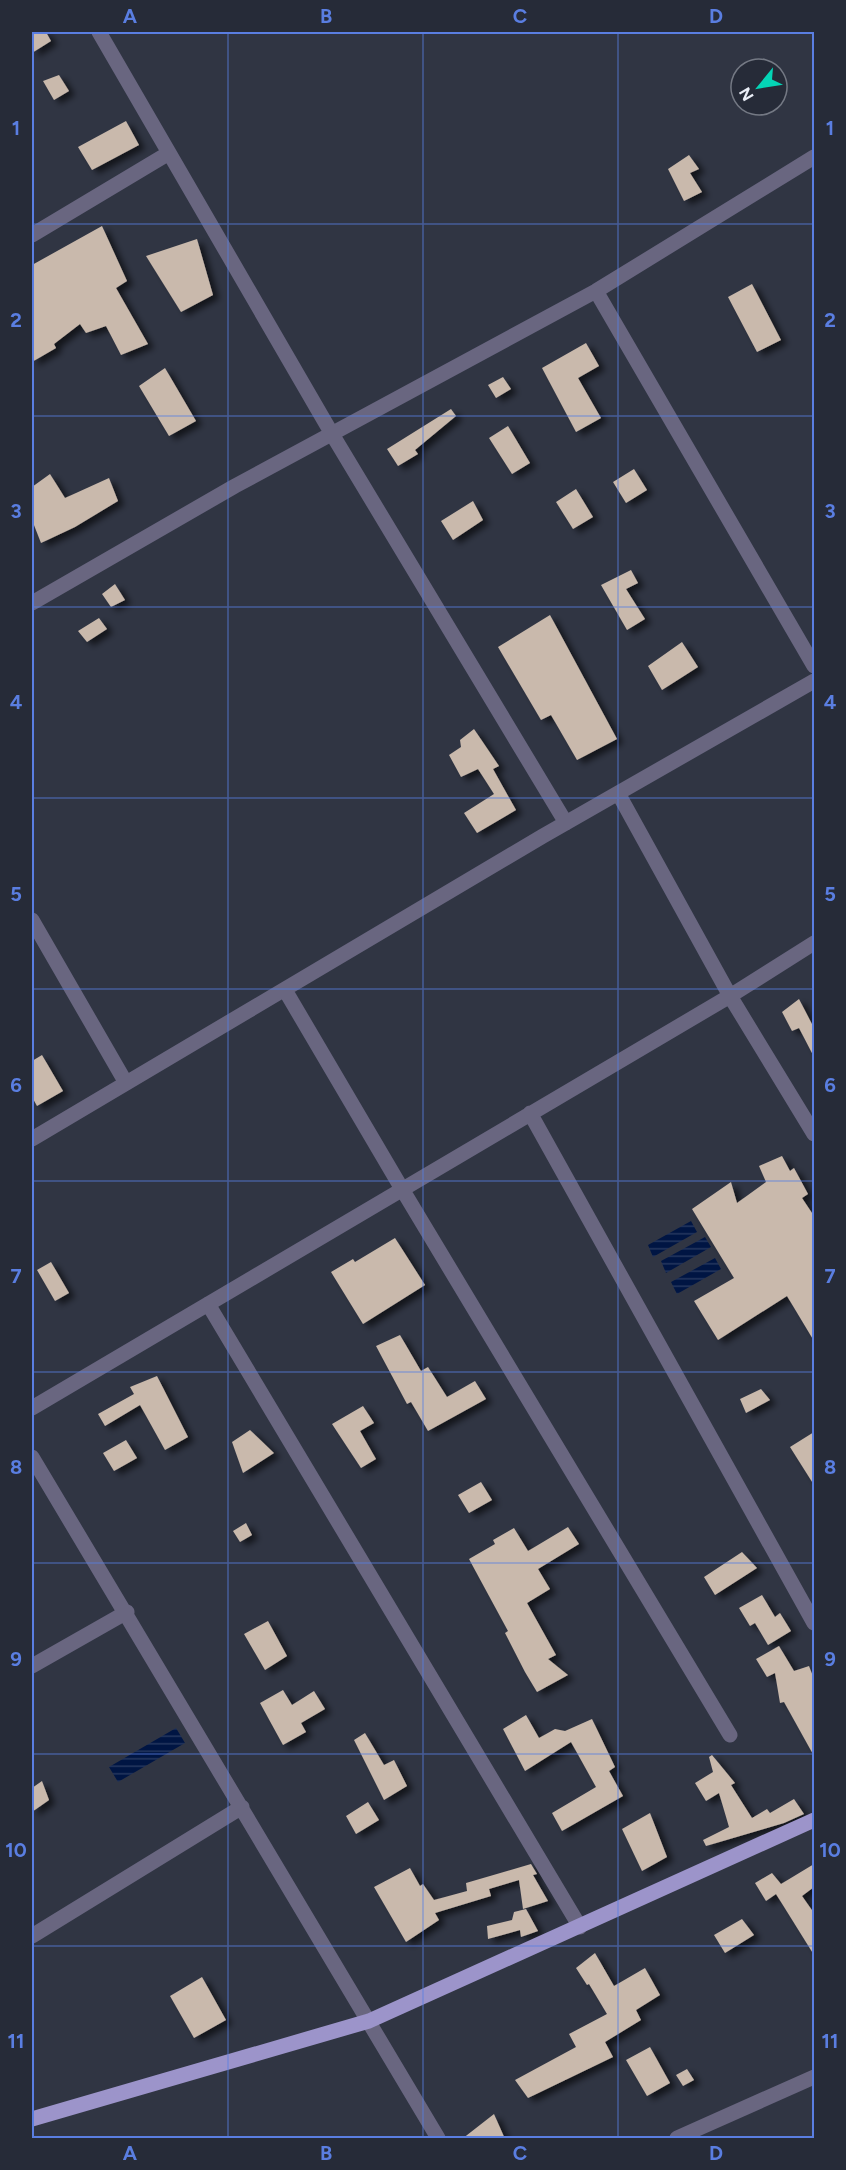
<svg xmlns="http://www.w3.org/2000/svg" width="846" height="2170" viewBox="0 0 846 2170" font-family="Figtree,sans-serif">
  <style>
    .water { fill: url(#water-rules) }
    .building { fill: #c9b9ac; filter: url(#shadow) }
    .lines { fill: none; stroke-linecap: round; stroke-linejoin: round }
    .minor { stroke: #696680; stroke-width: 15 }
    .major { stroke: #9c94ca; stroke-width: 15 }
    .grid { fill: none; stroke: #5a7ee1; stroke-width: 1.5; stroke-opacity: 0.55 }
    .neatline { fill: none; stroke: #5a7ee1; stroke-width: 2 }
    .grid-label { font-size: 20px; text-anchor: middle; font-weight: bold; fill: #5a7ee1 }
  </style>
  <defs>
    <pattern id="water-rules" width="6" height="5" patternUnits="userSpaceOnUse" patternTransform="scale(1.5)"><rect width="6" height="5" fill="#001543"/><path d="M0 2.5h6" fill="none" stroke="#25375f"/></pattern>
    <filter id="shadow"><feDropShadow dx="6" dy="4" stdDeviation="3" flood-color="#0009"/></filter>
  </defs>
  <rect width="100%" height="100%" fill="#303543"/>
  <path class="water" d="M691 1221 697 1232 653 1257 648 1245Z
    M705 1237 711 1247 666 1273 661 1261Z
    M715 1258 721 1269 677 1294 671 1282Z
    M176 1728 185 1743 118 1782 109 1767Z"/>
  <path class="building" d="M32 32H46L51 41 32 53Z
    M59 75 69 91 54 100 43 81Z
    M126 121 139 145 92 170 78 147Z
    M689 155 699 169 690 173 702 192 684 201 668 169Z
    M102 226 127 281 116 288 148 344 121 355 106 326 86 333 80 324 54 344 56 348 32 362V265Z
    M197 239 213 295 181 312 146 256Z
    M752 284 781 340 757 352 728 297Z
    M586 343 599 366 578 378 601 418 576 432 542 368Z
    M165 368 196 421 169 436 139 386Z
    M503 377 511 389 496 398 488 385Z
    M451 409 456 416 415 450 418 454 398 466 387 449Z
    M508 426 530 463 512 474 489 438Z
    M634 469 647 490 626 503 613 482Z
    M50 474 65 498 109 478 118 501 75 527 41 543 32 520V487Z
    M576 489 593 517 573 529 556 502Z
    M473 501 483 520 453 540 441 521Z
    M631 570 638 583 626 589 645 619 627 630 601 585Z
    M115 584 125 600 111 607 102 594Z
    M550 615 617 739 577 760 551 715 541 720 498 647Z
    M99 618 107 629 87 642 78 631Z
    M682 642 698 667 662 690 648 666Z
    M474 729 499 766 493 769 516 810 477 833 464 813 494 794 478 769 461 777 449 755 461 747 460 740Z
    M799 999 814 1028V1057L799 1028 792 1031 782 1012Z
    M42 1055 63 1091 37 1106 32 1097V1061Z
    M782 1156 790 1171 794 1168 808 1194 802 1198 814 1216V1341L787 1296 718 1340 694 1301 734 1278 692 1209 731 1182 737 1203 766 1182 759 1166Z
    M395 1238 425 1285 363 1324 331 1272 353 1259 355 1262Z
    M51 1262 69 1293 55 1301 37 1270Z
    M400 1335 421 1371 428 1367 447 1397 475 1381 486 1399 428 1431 411 1402 407 1404 376 1346Z
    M157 1376 188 1437 165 1450 140 1405 105 1426 98 1414 134 1394 130 1387Z
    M761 1389 770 1400 746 1413 740 1399Z
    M363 1406 374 1423 360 1431 376 1459 361 1468 332 1424Z
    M250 1430 274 1453 243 1473 232 1442Z
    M814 1432V1485L790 1447Z
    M126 1440 137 1458 114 1471 103 1453Z
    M481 1482 492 1500 469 1513 458 1495Z
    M246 1523 252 1535 240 1542 233 1531Z
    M568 1527 579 1544 538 1569 550 1589 527 1603 556 1655 548 1659 568 1675 537 1692 525 1672 505 1633 508 1631 469 1559 495 1544 493 1540 514 1528 528 1551Z
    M742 1552 757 1568 715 1595 704 1577Z
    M762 1595 775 1617 780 1613 791 1631 768 1645 755 1623 750 1626 739 1608Z
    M268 1621 287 1656 265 1670 244 1634Z
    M779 1646 794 1671 809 1666 814 1679V1756L784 1702 780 1703 775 1673 767 1677 756 1659Z
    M283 1690 292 1705 314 1691 325 1709 301 1723 306 1732 283 1745 260 1703Z
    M526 1715 539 1738 555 1729 565 1731 592 1719 615 1767 609 1771 623 1796 562 1831 552 1813 596 1787 571 1742 525 1771 503 1729Z
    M365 1733 384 1765 394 1760 407 1786 384 1800 354 1740Z
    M712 1755 735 1783 731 1785 752 1818 767 1809 770 1813 794 1799 804 1814 784 1823 706 1846 703 1840 729 1827 719 1793 706 1801 695 1783 713 1772 709 1757Z
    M42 1781 49 1800 32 1812V1788Z
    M368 1802 379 1820 356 1834 346 1816Z
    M650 1813 667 1857 642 1871 622 1829Z
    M531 1864 537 1874 533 1875 548 1901 523 1909 519 1880 489 1889 491 1896 435 1913 439 1920 406 1942 374 1887 410 1868 420 1886 423 1884 434 1900 467 1891 466 1883Z
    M814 1864V1887L802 1896 814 1913V1955L776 1894 766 1901 755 1883 772 1873 781 1884Z
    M526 1909 538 1931 521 1937 520 1930 488 1939 487 1926 512 1920 514 1912Z
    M742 1919 754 1935 725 1953 714 1935Z
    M595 1953 614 1986 645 1968 660 1995 636 2010 641 2020 605 2042 613 2057 528 2098 515 2080 576 2047 569 2034 607 2014 589 1984 587 1985 576 1968Z
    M202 1977 226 2020 194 2038 170 1996Z
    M650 2047 670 2083 647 2096 626 2060Z
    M687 2069 694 2080 683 2086 676 2075Z
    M494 2114 505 2139H462Z"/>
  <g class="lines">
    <path class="minor" d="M99 32 332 434 566 823
      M32 235 169 153
      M596 291 814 666
      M32 603 235 486 596 291 814 157
      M618 793 730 996 814 1134
      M32 920 126 1083
      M285 990 402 1189 730 1735
      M530 1113 814 1623
      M32 1139 543 836 814 681
      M208 1304 580 1927
      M32 1408 730 996 814 943
      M32 1457 438 2138
      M32 1666 127 1612
      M32 1936 242 1807
      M677 2138 814 2077"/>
    <path class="major" d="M32 2119 369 2021 814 1820"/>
  </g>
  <path class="grid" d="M228 32V2138M423 32V2138M618 32V2138M32 224H814M32 416H814M32 607H814M32 798H814M32 989H814M32 1181H814M32 1372H814M32 1563H814M32 1754H814M32 1946H814"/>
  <rect width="846" height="2170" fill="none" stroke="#262b38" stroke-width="66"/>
  <g transform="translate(759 87) rotate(240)"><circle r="28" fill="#262b38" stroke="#747984" stroke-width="1.5"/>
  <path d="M0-4.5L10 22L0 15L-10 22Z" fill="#04d5b6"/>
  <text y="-9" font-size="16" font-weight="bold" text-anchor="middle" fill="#eaeef7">N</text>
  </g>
  <rect x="33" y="33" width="780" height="2104" class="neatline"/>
  <g class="grid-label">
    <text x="130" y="23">A</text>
    <text x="326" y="23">B</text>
    <text x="520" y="23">C</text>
    <text x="716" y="23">D</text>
    <text x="16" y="135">1</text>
    <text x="830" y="135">1</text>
    <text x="16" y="327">2</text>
    <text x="830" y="327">2</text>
    <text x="16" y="518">3</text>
    <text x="830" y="518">3</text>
    <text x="16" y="709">4</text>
    <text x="830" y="709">4</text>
    <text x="16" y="901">5</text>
    <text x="830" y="901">5</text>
    <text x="16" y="1092">6</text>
    <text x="830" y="1092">6</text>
    <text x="16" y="1283">7</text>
    <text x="830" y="1283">7</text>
    <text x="16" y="1474">8</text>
    <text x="830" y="1474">8</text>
    <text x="16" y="1666">9</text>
    <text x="830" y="1666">9</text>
    <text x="16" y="1857">10</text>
    <text x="830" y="1857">10</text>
    <text x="16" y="2048">11</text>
    <text x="830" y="2048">11</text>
    <text x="130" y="2160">A</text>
    <text x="326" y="2160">B</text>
    <text x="520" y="2160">C</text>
    <text x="716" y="2160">D</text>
  </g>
</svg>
